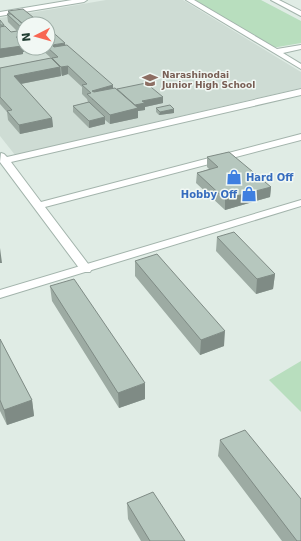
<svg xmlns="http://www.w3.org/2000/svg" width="301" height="541" viewBox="0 0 301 541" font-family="'DejaVu Sans',sans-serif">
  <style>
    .built { fill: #cedcd4; fill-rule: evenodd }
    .green { fill: #b8debe }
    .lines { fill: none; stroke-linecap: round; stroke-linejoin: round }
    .minor-casing { stroke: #a3b4ac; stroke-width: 2 }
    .tertiary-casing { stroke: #a3b4ac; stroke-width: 2 }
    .minor { fill: #fff; fill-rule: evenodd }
    .tertiary { fill: #fff; fill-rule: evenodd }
    .wall { fill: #9daba3 }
    .shaded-wall { fill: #7f8b85 }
    .building { fill: #b6c7be; stroke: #7f8b85 }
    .labels { text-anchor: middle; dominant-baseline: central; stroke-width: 3; stroke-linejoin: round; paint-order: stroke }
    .far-education-label { font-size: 9px; font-weight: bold; fill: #785e54; stroke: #f1f8f4; text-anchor: start }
    .shop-label { font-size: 10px; font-weight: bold; fill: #366cbe; stroke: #f1f8f4; text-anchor: start }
  </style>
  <rect width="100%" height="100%" fill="#e0ece5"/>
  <path class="built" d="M106 0H183L301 72V88L15 155 0 136V18ZM24 24H48V48H24Z"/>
  <path class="green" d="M193 0H261L301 21V43L272 48Z
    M301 361V412L269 380Z"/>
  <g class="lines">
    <defs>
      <path id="minor" d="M72 0H87L84 2 0 16V12Z
        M186 0H194L277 49 301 45V49L283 53 301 64V69Z
        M301 89V95L11 162 41 202 301 134V140L45 207 92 269 90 272H82L0 162 1 153 4 154 7 157Z"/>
      <path id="tertiary" d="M271 0H279L301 11V16Z
        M301 200V206L0 298V290Z"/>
    </defs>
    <use href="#minor" class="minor-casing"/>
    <use href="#tertiary" class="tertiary-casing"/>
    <use href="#minor" class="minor"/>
    <use href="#tertiary" class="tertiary"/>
  </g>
  <path class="wall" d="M8 11 39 24H43H24V37L23 36 24 52H23V54L0 58V20L4 25 11 32 17 31 8 22 7 14H8Z
    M65 45 113 88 163 97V103L145 107V110L138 111V118L110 124 105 120V124L89 128 73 112V106L88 102 87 99 82 94V87L68 74 62 76 61 74V76L21 84 52 118 53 127 20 134 8 120 7 112 0 104V68L51 58 40 48H48Z
    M156 108 174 109V113L159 115 156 112Z
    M207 157 271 187 270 197 225 210 196 183 197 173 209 169 207 167Z
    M217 237 275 274 273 289 256 294 216 251Z
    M135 261 224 346 200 355 135 276Z
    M50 286 145 399 119 408 52 301Z
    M0 339 32 400 34 416 7 425 0 411Z
    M220 440 301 541H282L218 456Z
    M127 503 185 541H141L128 519Z"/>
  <path class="shaded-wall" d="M39 22V24H28Z
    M23 36 24 52H23V54L0 58V49L16 37Z
    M65 43 66 51 54 54 52 45Z
    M68 66V74L62 76 61 67Z
    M60 67 61 76 15 85 14 76Z
    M113 85V94L92 100V91Z
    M163 97V103L145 107V110L138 111V118L110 124V115L135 105 142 101Z
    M174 109V113L159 115 160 112Z
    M105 117V124L89 128V121Z
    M52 118 53 127 20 134 19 125Z
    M271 187 270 197 225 210V199Z
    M0 248 2 263H0Z
    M275 274 273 289 256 294 257 279Z
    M225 331 224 346 200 355 201 340Z
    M145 383V399L119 408 118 393Z
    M32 400 34 416 7 425 4 410Z"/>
  <path class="building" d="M23 9 39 22 28 24H24V25L8 11Z
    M7 14H11L24 25V30Z
    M0 20 4 25H0Z
    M5 26 11 32 17 31 23 36 16 37 23 44H20L22 46 0 49V27Z
    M48 28 65 43 52 45 54 47 67 45 113 85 92 91 94 92 115 88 138 108 110 115 87 94 91 93 82 85 87 84 68 66 61 67 52 58 58 57 48 48Z
    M51 58 60 67 14 76 52 118 19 125 7 111 12 110 0 97V68Z
    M146 83 163 97 142 101 145 103 135 105 117 89Z
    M89 102 105 117 89 121 73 106Z
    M170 105 174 109 160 112 156 108Z
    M229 152 271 187 225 199 197 173 218 167 207 157Z
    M234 232 275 274 257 279 217 237Z
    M157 254 225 331 201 340 135 261Z
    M74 279 145 383 118 393 50 286Z
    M0 339 32 400 4 410 0 400Z
    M245 430 301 499V541H297L220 440Z
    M153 492 185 541H150L127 503Z"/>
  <defs>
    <symbol id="school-bare" viewBox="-9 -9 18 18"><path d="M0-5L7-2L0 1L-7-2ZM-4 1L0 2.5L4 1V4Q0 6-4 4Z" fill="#8d6e63" stroke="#f1f8f4" stroke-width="2.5" paint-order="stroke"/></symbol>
    <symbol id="shop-bare" viewBox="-9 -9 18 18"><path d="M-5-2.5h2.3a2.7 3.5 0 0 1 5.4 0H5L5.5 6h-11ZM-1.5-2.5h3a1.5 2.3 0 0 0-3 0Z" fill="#3f7fe0" stroke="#f1f8f4" stroke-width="2.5" paint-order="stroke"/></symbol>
  </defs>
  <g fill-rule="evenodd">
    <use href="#school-bare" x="139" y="69" width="22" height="22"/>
    <use href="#shop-bare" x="223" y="166" width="22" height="22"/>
    <use href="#shop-bare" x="238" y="183" width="22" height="22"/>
  </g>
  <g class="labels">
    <g class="far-education-label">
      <text x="162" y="75">Narashinodai<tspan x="162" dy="10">Junior High School</tspan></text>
    </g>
    <g class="shop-label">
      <text x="246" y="177">Hard Off</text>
      <text x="237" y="194" text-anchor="end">Hobby Off</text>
    </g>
  </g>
  <g transform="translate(36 36) rotate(264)"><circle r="19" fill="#f1f8f4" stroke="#9dada6"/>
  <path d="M0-3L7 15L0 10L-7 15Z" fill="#f86652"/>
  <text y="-6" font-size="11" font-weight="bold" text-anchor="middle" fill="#203d32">N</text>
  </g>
</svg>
